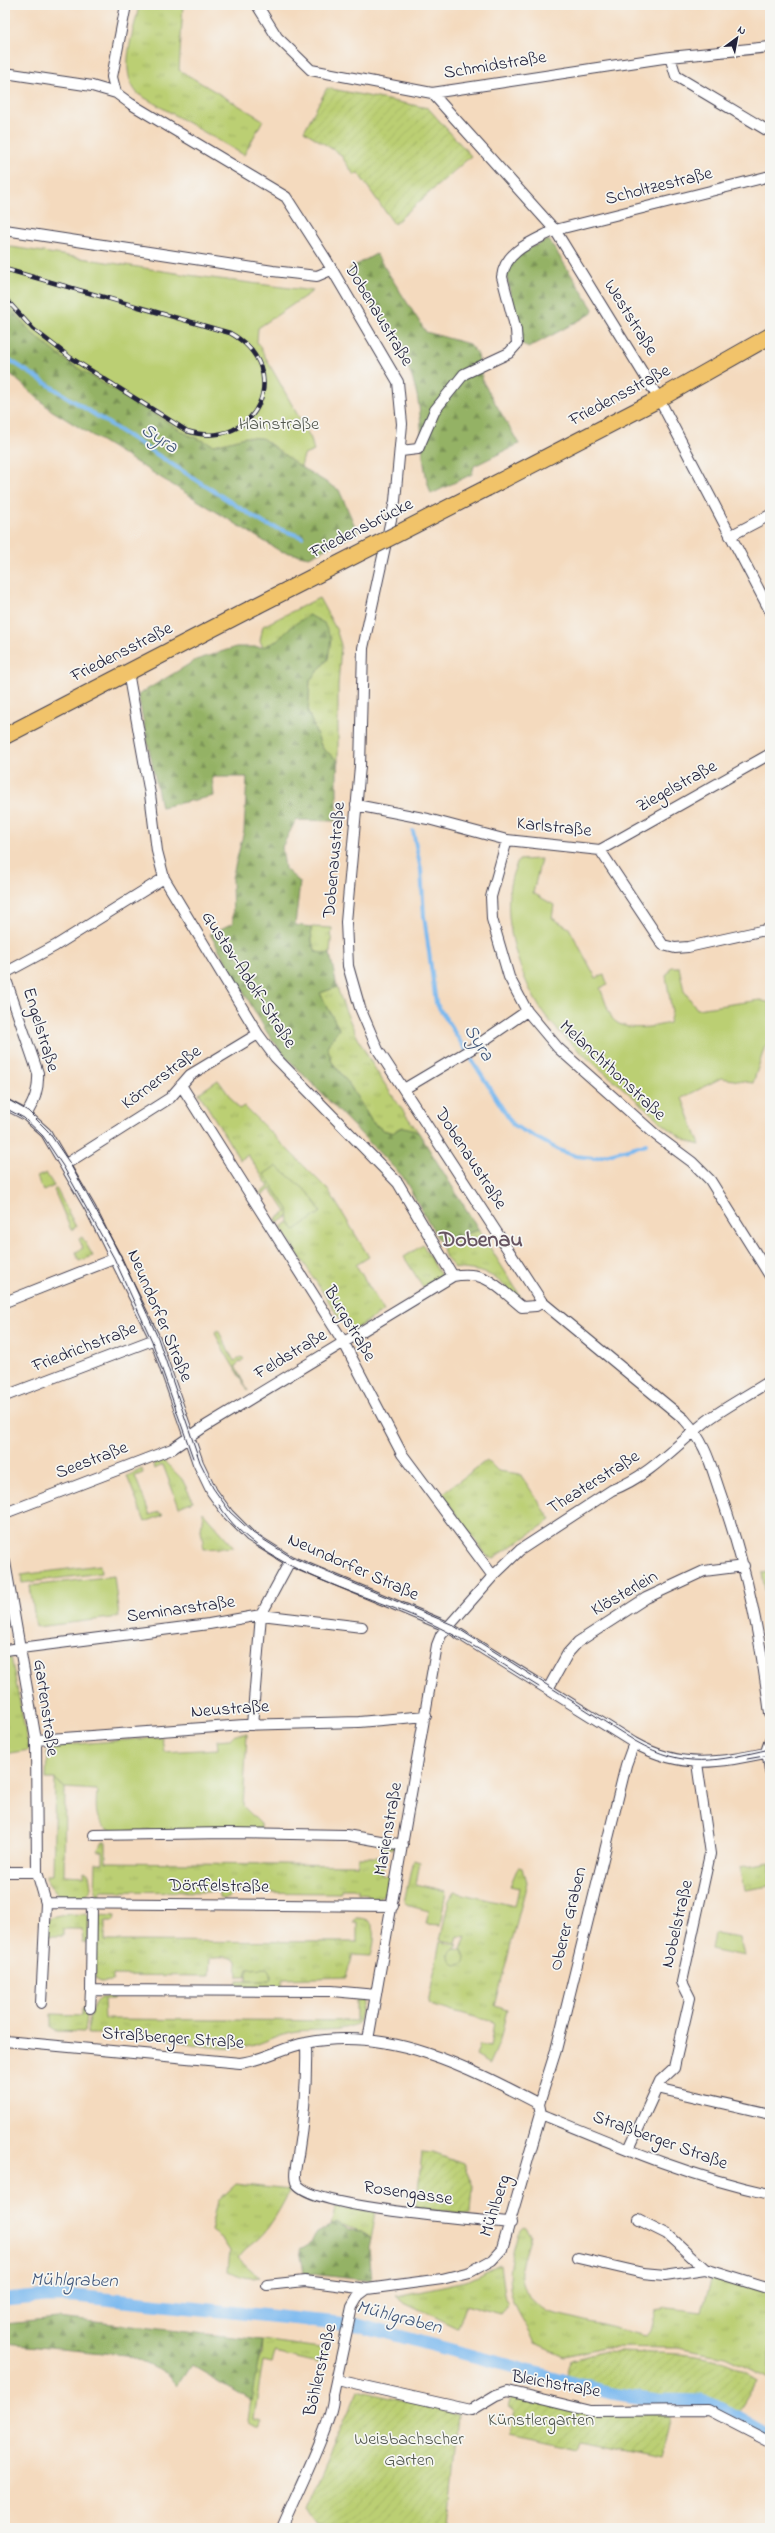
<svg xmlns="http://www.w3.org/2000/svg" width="775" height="2533" viewBox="0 0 775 2533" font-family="'Indie Flower',sans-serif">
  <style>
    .grass { fill: url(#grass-tufts); stroke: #6e7857 }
    .forest { fill: url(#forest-firs); stroke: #5b6a50 }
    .park { fill: #bbcf73; stroke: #6e7857 }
    .garden { fill: url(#garden-furrows); stroke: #6e7857 }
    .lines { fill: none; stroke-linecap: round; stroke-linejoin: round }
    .stream { stroke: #7cb9ef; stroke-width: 4 }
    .canal { stroke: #7cb9ef; stroke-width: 13 }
    .minor-casing { stroke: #423e4f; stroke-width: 12 }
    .primary-casing { stroke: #423e4f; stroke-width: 18 }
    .minor { stroke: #fff; stroke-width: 10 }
    .primary { stroke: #f1c36a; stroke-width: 16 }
    .tram { stroke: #22223b; stroke-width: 1 }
    .rail-casing { stroke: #22223b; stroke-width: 4.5 }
    .rail { stroke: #f6f6f2; stroke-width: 3; stroke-dasharray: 9; stroke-linecap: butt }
    .primary-bridge-casing { stroke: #423e4f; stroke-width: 18; stroke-linecap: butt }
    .primary-bridge { stroke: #f1c36a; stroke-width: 16 }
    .labels { text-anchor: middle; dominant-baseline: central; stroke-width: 3.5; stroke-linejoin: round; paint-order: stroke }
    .street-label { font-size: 18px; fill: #22223b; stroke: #f6f6f2 }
    .park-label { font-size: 18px; fill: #50564c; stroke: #f6f6f2 }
    .water-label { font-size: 19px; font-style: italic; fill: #42577a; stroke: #f6f6f2 }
    .district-label { font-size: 22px; font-weight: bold; fill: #675562; stroke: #f6f6f2 }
  </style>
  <defs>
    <pattern id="grass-tufts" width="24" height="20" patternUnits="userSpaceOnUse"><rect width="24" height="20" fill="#bbcf73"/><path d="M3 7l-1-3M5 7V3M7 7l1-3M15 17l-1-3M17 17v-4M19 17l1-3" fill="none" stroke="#a0b164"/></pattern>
    <pattern id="forest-firs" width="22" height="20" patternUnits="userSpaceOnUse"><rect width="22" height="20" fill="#94b265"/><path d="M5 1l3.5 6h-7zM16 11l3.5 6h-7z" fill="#789054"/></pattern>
    <pattern id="garden-furrows" width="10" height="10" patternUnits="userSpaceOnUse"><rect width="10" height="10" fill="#bbcf73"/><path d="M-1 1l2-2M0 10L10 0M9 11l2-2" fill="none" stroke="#a0b164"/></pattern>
  </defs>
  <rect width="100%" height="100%" fill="#f6f6f2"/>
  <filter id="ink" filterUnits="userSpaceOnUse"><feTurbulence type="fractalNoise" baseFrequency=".025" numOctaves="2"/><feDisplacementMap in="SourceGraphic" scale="8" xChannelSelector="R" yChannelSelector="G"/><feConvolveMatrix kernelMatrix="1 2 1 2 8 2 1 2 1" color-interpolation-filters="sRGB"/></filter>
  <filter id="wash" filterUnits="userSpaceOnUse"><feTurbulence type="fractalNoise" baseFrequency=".012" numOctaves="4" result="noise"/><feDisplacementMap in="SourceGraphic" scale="16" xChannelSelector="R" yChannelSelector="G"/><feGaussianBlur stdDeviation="0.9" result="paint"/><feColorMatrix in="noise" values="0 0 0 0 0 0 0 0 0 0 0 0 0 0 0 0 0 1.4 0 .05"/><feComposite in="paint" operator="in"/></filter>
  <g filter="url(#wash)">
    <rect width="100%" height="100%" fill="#f4dabe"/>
    <path class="grass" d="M139 5H183L179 70 263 120 244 155 138 94C117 71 134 33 139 5Z
      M319 598 336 629 341 645 338 686V770L337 760 322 748 308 712 310 680 328 659 292 626 277 641 263 647 260 641 263 626Z
      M311 927 332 928 330 954 316 952 312 942Z
      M337 987C355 1043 384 1085 419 1133 407 1128 402 1123 393 1133L383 1130 372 1122 349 1084 332 1062 327 1046 339 1029 320 993Z
      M218 1080 239 1109 244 1106 329 1191 369 1257 356 1265 384 1311 354 1330 345 1327 281 1227 289 1222 295 1229 321 1212 308 1192 264 1174 288 1209 289 1216 278 1223 276 1219 286 1212 271 1189 262 1195 260 1193 269 1187 248 1155 240 1160 199 1093Z
      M46 1173 54 1186 43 1191 37 1177Z
      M56 1188 76 1227 71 1230 54 1190Z
      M479 1230 521 1297 516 1298C492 1272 489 1272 455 1268L446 1258 440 1242 447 1244 453 1237Z
      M82 1237 93 1256 79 1261 76 1252 83 1248 79 1239Z
      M423 1245 441 1276 423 1287 404 1257Z
      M218 1330 234 1361 242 1357 244 1359 235 1366 248 1391 220 1344 215 1332Z
      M163 1460 182 1479 193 1501 179 1507 163 1465 154 1469 153 1465Z
      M487 1460 498 1471 520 1474 551 1520 494 1558 487 1556 442 1494Z
      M142 1469 143 1473 135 1476 150 1515 159 1512 163 1515 145 1522 127 1476Z
      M203 1512 234 1547 204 1549 201 1530Z
      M5 1658H11L12 1662 29 1750 5 1754Z
      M55 1779 65 1788 64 1875 84 1876V1871L89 1873 91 1887 84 1897 57 1894 48 1883 47 1875H53Z
      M102 1842H106V1862L358 1865V1857H382V1844L394 1846 395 1849 386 1848 381 1875 389 1876C388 1889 382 1902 368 1902V1894L358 1893V1889H342L340 1893 233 1892 229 1898 224 1899 220 1898V1892L100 1891 99 1899 95 1891 96 1863H103V1851H97Z
      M413 1860 420 1862 416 1884 446 1891 440 1925 426 1924 429 1911 410 1906 404 1902Z
      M770 1862V1886L745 1890 740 1867Z
      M518 1867 523 1868 527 1883 495 2006 507 2010 499 2043 490 2064 476 2056 480 2045 490 2047 494 2022 433 2006 428 2003 440 1942 458 1945 450 1954 463 1951 461 1949 466 1937 458 1936 456 1943 440 1940 449 1900 454 1892 515 1906 519 1888 510 1886Z
      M86 1914 89 1917 88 1943H83L82 1929H63V1936H46L48 1920C57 1912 74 1915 86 1914Z
      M98 1915 115 1916 114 1921H105V1941L357 1942V1923H353L356 1918C380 1918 375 1939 371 1956L353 1955 346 1977 283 1979 282 1989 237 1988V1981H270L247 1969 245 1977H238L237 1961C232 1956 217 1956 210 1958L209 1976 113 1975V1981L101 1982 95 1979 96 1917Z
      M114 1996V1999H104L105 2019 356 2021V2000H363L359 2021C350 2033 313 2029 298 2031 278 2033 262 2045 243 2048 210 2051 175 2039 143 2035 125 2033 106 2034 88 2034 89 2019 90 2008 101 1997Z
      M82 2008 88 2009 85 2032 56 2031 51 2028V2014L82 2015Z
      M236 2184 289 2190C287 2199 268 2230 260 2237 252 2245 244 2248 238 2258L259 2277C248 2280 238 2275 228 2271L230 2251 222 2239 211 2231 218 2201Z
      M336 2206 376 2213 371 2238C366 2230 340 2225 331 2225Z
      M524 2227 530 2235C519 2270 511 2289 548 2312L646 2336 651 2330 656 2310 668 2308 702 2312 712 2277 770 2292V2378L725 2357 677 2348 604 2347 565 2356 535 2343C532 2335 528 2329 524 2322 508 2297 505 2274 515 2245 517 2239 517 2230 524 2227Z
      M500 2265 504 2294 509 2304 500 2314 466 2305 458 2328 404 2302 396 2296 466 2281Z
      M262 2340 327 2349 323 2364 275 2353 272 2363 263 2361 254 2419 263 2421 260 2427H257L248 2421 255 2369 261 2354Z"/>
    <path class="forest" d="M549 240 593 309 591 314 528 348 520 342 506 273C515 255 530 246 549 240Z
      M376 254 426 332 469 344 478 355 483 382 519 444 474 466 472 474 431 494C419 460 424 428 417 395 407 349 373 308 349 269Z
      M5 280 7 281 5 302 32 333 68 362 187 434 214 445 245 437 262 438 301 467 339 490 358 533 309 557 280 551 51 410 5 369Z
      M309 615 324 623 331 639 328 659 310 680 308 712 322 748 337 760V821L296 820 282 847 285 869 300 882 295 925 311 927 312 942 316 952 330 954 337 987 320 993 339 1029 327 1046 332 1062 349 1084 372 1122 383 1130 393 1133C403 1124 407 1127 419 1133L479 1230 453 1237 447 1244 440 1242 403 1177 287 1058 268 1034 210 934 233 923 232 878 244 831 247 777H212L214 796 161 807 138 695 196 660 236 647H263L277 641 292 626Z
      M337 2223 348 2230 362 2231 371 2238 369 2248 372 2281 304 2273 300 2250 309 2245 317 2233Z
      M57 2318 262 2340 251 2400 191 2365 177 2386 167 2374 126 2355 5 2344V2323Z"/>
    <path class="park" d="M5 246 188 275 313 291 258 328 257 342 311 439 314 451 304 455 301 467 262 438 245 437 214 445 187 434 68 362 32 333 5 302 7 282 5 280Z
      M541 859 533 893 554 905 552 918 569 928 596 978 604 975 608 985 600 988C604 997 607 1009 612 1018 623 1033 654 1027 669 1023L672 1012 666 976 671 967H679L684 991 697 1009 760 1000 770 1003V1044L765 1046 753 1083 721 1078 682 1098 700 1145C678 1141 649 1111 632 1096 606 1073 565 1042 545 1015 518 978 494 902 519 860Z
      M276 1166 308 1192 321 1212 295 1230 289 1222 288 1209 264 1174Z
      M100 1565 101 1573 22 1583 21 1575Z
      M770 1572V1617L762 1573Z
      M114 1576 119 1617 36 1627 30 1586Z
      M235 1734H247L243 1806 261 1824V1830L113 1831C93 1825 96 1807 97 1790L65 1788 55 1779H46L47 1752 54 1746 162 1737 164 1752 218 1749 217 1740 230 1739Z
      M714 1934 740 1938 744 1956 711 1949Z
      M449 1957a8 8 0 1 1 16 0a8 8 0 1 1-16 0Z
      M267 1968 272 1978 270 1981H246L247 1969Z"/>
    <path class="garden" d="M327 88 428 108 471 156 394 224 358 173 354 175 340 154 304 131Z
      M422 2152 433 2153 463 2164 473 2186 471 2214 416 2209Z
      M606 2351C648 2355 694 2349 734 2366 742 2370 750 2375 758 2380L738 2412 714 2401 690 2397 656 2396 601 2388 566 2379 571 2360Z
      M358 2390 458 2415 448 2528H318L305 2510Z
      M513 2393 591 2412 671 2413 660 2458 582 2442 579 2450 510 2435 515 2410 509 2408Z"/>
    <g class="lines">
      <path class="stream" d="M5 357 265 524 302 537
        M413 831 421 870 424 916 436 1003 513 1125 561 1151 576 1156 594 1158 646 1144"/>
      <path class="canal" d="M5 2300 46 2296H75L358 2325 611 2393 658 2400 702 2401 721 2408 770 2436"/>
    </g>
  </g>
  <g filter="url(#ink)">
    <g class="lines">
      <defs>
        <path id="minor" d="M126 5 112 77 116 93 131 104 286 197 327 261 398 382 402 424 395 501 363 648 360 766 346 922 348 966 360 1008 378 1050 542 1302 684 1419C707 1444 711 1467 722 1498 748 1572 760 1636 770 1714
          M257 5 277 37 311 70 432 93 670 57 770 47
          M670 57 676 76 770 132
          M5 73 92 86 116 93
          M432 93 555 230 659 399 770 611
          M5 230 273 271 317 276 331 270
          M401 451 418 449 435 410 464 374 509 353 517 344 516 330 502 277C505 250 534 241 555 230L770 176
          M730 536 770 515
          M128 672 150 794 157 851 164 878 258 1034 275 1057 398 1183 453 1276
          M356 805 428 819 507 840 600 850 663 945 675 948 688 947 770 929
          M507 840 491 897 492 919 509 977 527 1011 558 1048 657 1136 692 1162 710 1180 770 1276
          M600 850 770 754
          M5 973 55 946 164 878
          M5 977 38 1073C39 1090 34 1102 26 1115
          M181 1085 344 1343 402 1454 493 1576
          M404 1089 473 1048 527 1011
          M5 1104 26 1115 46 1133 90 1208 155 1339 198 1463 212 1492 228 1514 250 1536 290 1561 448 1627 634 1743C682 1770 718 1763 770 1752
          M66 1164 170 1098 190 1075 258 1034
          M5 1302 116 1258
          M5 1396 155 1339
          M5 1513 172 1449 204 1427 453 1276C487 1270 497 1287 522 1307L536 1306 542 1302
          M5 1562 36 1740 37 1872 46 1903 41 2003
          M5 1650 209 1624 261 1615 362 1627
          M548 1689 568 1653 578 1642 646 1598 704 1571 744 1566
          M252 1725 261 1615 290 1561
          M36 1740 244 1725 359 1722 426 1716
          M770 1740 767 1749 770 1771
          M94 1835 228 1833 346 1835 403 1845
          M5 1872H37
          M46 1903 393 1906
          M92 1903 91 1990 332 1991 376 1995
          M90 2008 91 1990
          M368 2040 437 1645 441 1635 493 1576 520 1550 612 1490C650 1476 677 1444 708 1420 727 1406 750 1394 770 1381
          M5 2041 240 2063C264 2060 283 2047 306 2043 389 2026 468 2067 539 2104
          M306 2043C307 2080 304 2118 298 2155 297 2162 293 2175 296 2182 306 2208 479 2220 511 2223
          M657 2088 770 2114
          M541 2114C616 2145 690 2177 770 2194
          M629 2149 660 2081 674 2068 675 2063 690 1998 682 1982 710 1854 697 1763
          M639 2220 667 2234 705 2269
          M578 2258 643 2273 665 2275 705 2269 770 2289
          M267 2285 305 2281 367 2289 442 2279 470 2272 492 2260 502 2249 541 2114 539 2104 556 2050 626 1765 634 1743
          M337 2380 471 2410 496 2395 508 2391 591 2411 708 2410 770 2442
          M282 2528C292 2503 336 2416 333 2395L352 2307 359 2295 367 2289"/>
        <path id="primary" d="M487 488 659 399 770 336
          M5 736 256 606"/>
      </defs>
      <use href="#minor" class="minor-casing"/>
      <use href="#primary" class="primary-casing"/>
      <use href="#minor" class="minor"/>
      <use href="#primary" class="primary"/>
      <path class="tram" d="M5 1098 28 1111 48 1131 69 1162 121 1256 158 1338 200 1462 213 1488 230 1512 253 1533 291 1557 451 1624 635 1741C686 1770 716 1761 770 1749
        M5 1108 24 1118 43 1136 63 1166 114 1258 152 1341 193 1458
        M219 1505C262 1576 377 1594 446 1631 478 1647 508 1668 539 1687
        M747 1759 770 1755"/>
      <defs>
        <path id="rail" d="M5 269 230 333C295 369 257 453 187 431L71 358 33 329 5 298"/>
      </defs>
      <use href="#rail" class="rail-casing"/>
      <use href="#rail" class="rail"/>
      <defs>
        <path id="primary-bridge" d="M256 606 487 488"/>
      </defs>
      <use href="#primary-bridge" class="primary-bridge-casing"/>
      <use href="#primary-bridge" class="primary-bridge"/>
    </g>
  </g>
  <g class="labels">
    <g class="street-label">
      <text transform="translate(495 66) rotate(-9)">Schmidstraße</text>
      <text transform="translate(659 187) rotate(-14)">Scholtzestraße</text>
      <text transform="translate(378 315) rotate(59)">Dobenaustraße</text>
      <text transform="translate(630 318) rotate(58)">Weststraße</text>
      <text transform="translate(620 396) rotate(-28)">Friedensstraße</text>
      <text transform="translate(362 529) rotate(-27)">Friedensbrücke</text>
      <text transform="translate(122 653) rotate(-27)">Friedensstraße</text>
      <text transform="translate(677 787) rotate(-29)">Ziegelstraße</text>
      <text transform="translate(554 828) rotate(6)">Karlstraße</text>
      <text transform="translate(335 860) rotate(-85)">Dobenaustraße</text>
      <text transform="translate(248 980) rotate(57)">Gustav-Adolf-Straße</text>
      <text transform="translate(40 1030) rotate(73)">Engelstraße</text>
      <text transform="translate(612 1071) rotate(43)">Melanchthonstraße</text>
      <text transform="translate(162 1078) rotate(-37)">Körnerstraße</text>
      <text transform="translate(470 1159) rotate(57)">Dobenaustraße</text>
      <text transform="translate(159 1316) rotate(67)">Neundorfer Straße</text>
      <text transform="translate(349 1324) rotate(59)">Burgstraße</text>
      <text transform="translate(85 1348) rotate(-21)">Friedrichstraße</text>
      <text transform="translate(291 1355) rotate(-31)">Feldstraße</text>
      <text transform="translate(92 1461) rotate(-21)">Seestraße</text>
      <text transform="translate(594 1483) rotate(-32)">Theaterstraße</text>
      <text transform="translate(353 1568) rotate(24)">Neundorfer Straße</text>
      <text transform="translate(625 1594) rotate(-30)">Klösterlein</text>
      <text transform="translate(181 1610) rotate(-8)">Seminarstraße</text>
      <text transform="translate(45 1708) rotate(82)">Gartenstraße</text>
      <text transform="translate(230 1710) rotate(-4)">Neustraße</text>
      <text transform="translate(389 1829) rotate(-80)">Marienstraße</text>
      <text transform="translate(219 1887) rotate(1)">Dörffelstraße</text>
      <text transform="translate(569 1919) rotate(-76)">Oberer Graben</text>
      <text transform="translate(678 1924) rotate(-77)">Nobelstraße</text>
      <text transform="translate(173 2039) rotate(4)">Straßberger Straße</text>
      <text transform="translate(660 2141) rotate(20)">Straßberger Straße</text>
      <text transform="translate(408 2194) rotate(8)">Rosengasse</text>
      <text transform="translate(496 2206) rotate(-72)">Mühlberg</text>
      <text transform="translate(321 2370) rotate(-77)">Böhlerstraße</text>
      <text transform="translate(556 2385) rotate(10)">Bleichstraße</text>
    </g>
    <g class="park-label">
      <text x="279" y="425">Hainstraße</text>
      <text x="541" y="2421">Künstlergarten</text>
      <text x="409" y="2440">Weisbachscher<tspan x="409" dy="21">Garten</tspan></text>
    </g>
    <g class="water-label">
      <text transform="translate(159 439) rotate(33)">Syra</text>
      <text transform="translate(478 1043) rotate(58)">Syra</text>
      <text transform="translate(74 2281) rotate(1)">Mühlgraben</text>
      <text transform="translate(399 2318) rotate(14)">Mühlgraben</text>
    </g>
    <g class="district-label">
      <text x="481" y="1241">Dobenau</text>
    </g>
  </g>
  <rect width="775" height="2533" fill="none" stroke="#f6f6f2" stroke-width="20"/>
  <g transform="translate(737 38) rotate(32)" stroke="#f6f6f2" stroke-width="3" paint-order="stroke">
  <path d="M0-3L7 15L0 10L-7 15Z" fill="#22223b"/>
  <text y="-6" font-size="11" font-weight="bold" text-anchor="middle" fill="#22223b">N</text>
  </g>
</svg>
